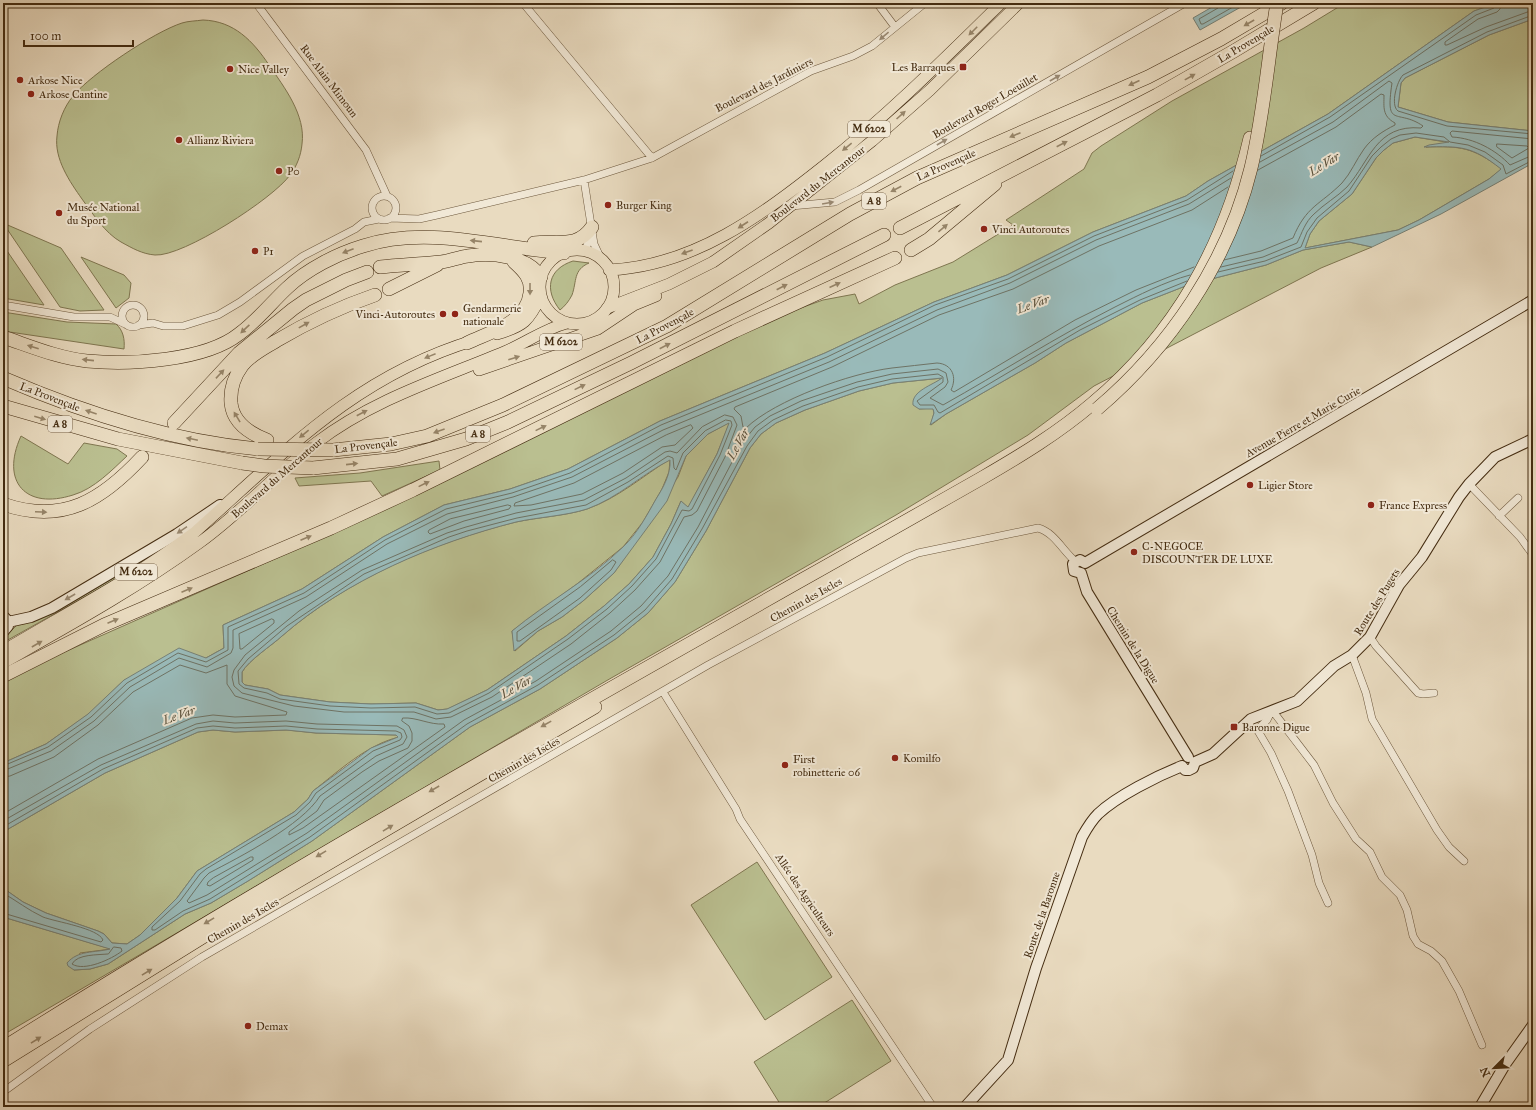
<svg xmlns="http://www.w3.org/2000/svg" width="1536" height="1110" viewBox="0 0 1536 1110" font-family="'IM FELL Great Primer',serif">
  <style>
    .green { fill: #babf90; stroke: #7f7650 }
    .water { fill: #99bab9; stroke: #778176; fill-rule: evenodd }
    .lines { fill: none; stroke-linecap: round; stroke-linejoin: round }
    .shore { stroke: #6e7365; stroke-width: 1 }
    .street-casing { stroke: #6d583d; stroke-width: 8 }
    .secondary-casing { stroke: #442c11; stroke-width: 12 }
    .primary-casing { stroke: #442c11; stroke-width: 12 }
    .highway-casing { stroke: #442c11; stroke-width: 14 }
    .street { stroke: #f1e8d6; stroke-width: 7 }
    .secondary { stroke: #f1e8d6; stroke-width: 10 }
    .primary { stroke: #e9dbc0; stroke-width: 11 }
    .highway { stroke: #e9dbc0; stroke-width: 13 }
    .highway-bridge-casing { stroke: #442c11; stroke-width: 14; stroke-linecap: butt }
    .highway-bridge { stroke: #e9dbc0; stroke-width: 13 }
    .oneway { fill: #968468 }
    .oneway2 { fill: #9a8a74 }
    .poi-dot { fill: #8f2418; stroke: #f1e8d6; stroke-width: 1.5 }
    .labels { text-anchor: middle; dominant-baseline: central; stroke-width: 4; stroke-linejoin: round; paint-order: stroke }
    .shield { fill: #f1e8d6; stroke: #78644c; stroke-width: 1 }
    .shield-label { font-size: 10px; font-weight: bold; fill: #442c11 }
    .street-label { font-size: 11px; fill: #442c11; stroke: #f1e8d6 }
    .poi-label { font-size: 11px; fill: #442c11; stroke: #f1e8d6; text-anchor: start }
    .water-label { font-size: 12px; font-style: italic; fill: #59503b; stroke: #f1e8d6 }
  </style>
  <rect width="100%" height="100%" fill="#e9dbc0"/>
  <filter id="stains"><feTurbulence type="fractalNoise" baseFrequency=".005" numOctaves="4"/><feColorMatrix values="0 0 0 0 .2 0 0 0 0 .09 0 0 0 0 .02 0 0 0 .5 -.17"/></filter>
  <radialGradient id="worn" r=".72"><stop offset=".6" stop-color="#630" stop-opacity="0"/><stop offset="1" stop-color="#630" stop-opacity=".3"/></radialGradient>
  <path class="green" d="M1345 3H1497L1474 11 1328 114 1208 181 1186 196 1093 232 1007 275 934 302 825 353 660 421 568 469 510 489 444 505 383 537 302 589 223 625 224 648 206 658 124 680 89 714 46 744 3 763V683L35 665 288 553 770 319 823 300 855 294 859 304 895 285 953 262 1013 225 1006 220 1084 169 1092 153 1101 146 1172 101 1304 28Z
    M1533 19V131L1448 122 1398 107 1401 83 1405 78 1489 35Z
    M203 20C234 21 253 41 269 65 284 87 306 115 302 144 301 155 297 166 290 175 274 198 183 257 155 255 142 254 132 248 121 242 105 233 93 214 82 199 70 182 54 159 57 136 58 122 64 107 73 96 91 74 154 32 182 23 188 21 196 21 203 20Z
    M1415 137 1452 143 1426 147C1461 146 1472 147 1502 169L1489 179 1419 220 1398 230 1305 248 1310 234 1319 221 1352 194 1376 158 1384 150 1393 143Z
    M3 223 61 248 104 310 80 311 60 307Z
    M1349 242 1372 247 1321 268 1094 386 1028 435 896 515 606 681 3 1035V917L111 949 80 953 74 970 90 969 108 964 185 914 211 903 248 881 312 841 470 727 540 689 617 638 648 613 675 582 706 531 750 448 761 434 776 423 805 410 859 391 893 383 943 378 925 389 919 409 933 408 934 413 931 425 946 414 1035 363 1066 343 1142 303 1188 285 1266 265 1303 250Z
    M3 245 44 305 3 298Z
    M81 257 124 275 131 283 129 298 116 308Z
    M573 261 589 263C573 270 577 281 572 295 569 301 565 306 560 310 544 290 548 269 573 261Z
    M3 312 67 322 116 324C123 330 125 339 124 349L3 331Z
    M730 422 717 454 688 508 681 501 671 524 653 557 629 584 604 606 566 636 487 690 448 709 438 710 416 703 371 704 330 702 280 695 268 689 245 685 242 683V672C249 660 271 646 282 636 346 580 434 542 516 522 539 517 565 516 587 509 618 498 643 476 670 459L669 472 662 489 643 522 623 547 577 584 512 631 515 651 538 631 562 617 583 601 614 573 678 477 686 456 708 434Z
    M21 436 68 464 84 443 117 449 127 456C112 470 94 489 73 495 26 510 0 482 21 436Z
    M439 461 440 470 382 496 371 481 299 486 295 478 360 473Z
    M181 538 113 581 6 641 4 638 17 625Z
    M213 730 235 732 287 730 316 733 396 735 399 737C366 745 339 771 313 791L308 799 294 812 197 871 177 898 140 935 127 944 112 943 104 934 98 931 46 913 23 902 3 888V832L105 773 198 732Z
    M757 862 832 977 765 1020 691 905Z
    M852 1000 891 1061 818 1107H782L754 1062Z"/>
  <path class="water" d="M1219 3H1248L1200 30 1193 18Z
    M1497 3H1533V19L1489 35 1405 78 1401 83 1398 107 1448 122 1533 131V163L1441 214 1372 247 1349 242 1303 250 1266 265 1188 285 1142 303 1066 343 1035 363 946 414 930 425 934 413 933 409H919L913 405C911 391 933 385 942 378L893 383 859 391 805 410 776 423 761 434 750 448 706 531 675 582 648 613 617 638 540 689 470 727 312 841 248 881 211 903 185 914 108 964 90 969 74 970 68 966 67 963C78 950 94 953 110 949L3 917V888L23 902 46 913 98 931 104 934 112 943 127 944 140 935 177 898 197 871 294 812 308 799 313 791 371 748 398 737 396 735 316 733 286 730 235 732 213 730 198 732 105 773 3 832V763L46 744 88 714 124 680 179 648 206 658 224 648 223 625 302 589 383 537 444 505 510 489 568 469 660 421 825 353 934 302 1007 275 1093 232 1186 196 1208 181 1328 114 1474 11ZM1415 137 1449 142 1429 145 1424 147C1461 146 1472 146 1501 169L1489 179 1419 220 1398 230 1305 248 1310 234 1319 221 1352 194 1376 158 1384 150 1393 143ZM729 423 717 454 688 507 681 501 671 524 653 557 629 584 604 606 566 636 487 690 447 709 438 710 416 703 371 704 330 702 280 695 268 689 245 685 242 682V672C249 660 271 646 282 636 346 580 434 543 516 522 539 517 565 516 587 509 618 498 642 474 670 460 671 474 663 488 656 499 647 515 637 534 623 547 590 579 547 602 512 631L514 651 538 631 562 617 583 601 614 573 667 501 686 456 708 434Z"/>
  <g class="lines">
    <path class="shore" d="M1220 3 1218 8 1199 19 1201 24H1203L1240 3
      M1501 3 1500 9 1497 12 1478 19 1445 42V45H1447L1486 27 1533 10
      M1533 15 1487 32 1403 75C1397 81 1390 105 1398 111L1447 126 1533 134
      M1533 139 1452 131 1450 133 1452 137C1474 138 1496 150 1510 165L1533 155
      M1497 144 1527 146 1529 148 1512 158 1497 147Z
      M1261 156 1330 117 1476 15 1494 8 1496 3
      M1224 260 1261 251 1293 238C1306 206 1320 205 1342 183 1351 173 1356 160 1364 149 1372 138 1383 131 1395 125V123C1382 116 1384 107 1384 95L1381 94 1336 127 1258 170
      M1194 267 1136 290 1075 320 954 392 951 390C957 378 953 364 937 363 922 365 907 366 892 368 851 373 775 400 746 428L743 427 741 416 734 409 735 407 832 367 939 315 1013 289 1099 246 1192 210 1228 187
      M1221 267 1263 257 1297 243C1302 233 1305 222 1314 214 1324 204 1337 197 1347 187 1370 161 1376 124 1421 128L1423 126C1397 108 1385 130 1392 83L1389 81 1333 122 1260 162
      M1218 272 1265 261 1301 247 1307 232 1317 218 1349 191 1372 156 1381 147 1391 139 1400 135 1416 133 1444 137 1450 142 1468 145 1485 152 1503 165 1506 174 1533 160
      M725 415 733 417 737 425 725 457 697 511 692 515 684 517 660 562 635 590 610 613 571 644 492 697 451 717 436 719 414 712H344L294 706 242 693 234 686 232 677 234 670 245 655 299 611 362 570 447 533 466 527 516 513 584 500 626 478 665 452 670 451 677 453 702 427Z
      M726 420 731 421 732 425 720 455 692 509 689 511 682 510 656 559 632 586 607 609 568 639 489 693 449 713 437 714 415 707 371 708 330 706 280 699 267 693 244 688 239 684 238 671 248 659 287 626 364 574 449 537 467 531 517 518 586 505 628 482 668 456 673 458 674 468 676 470 683 453 705 431Z
      M691 425 693 428 675 445 662 447 623 473 582 494 531 505 514 506 515 503 574 483 666 435Z
      M508 505 511 506 509 509 464 521 430 534 428 532 429 530 450 519Z
      M613 560 616 562 611 570 580 598 520 641H517V632L580 587Z
      M272 619 274 620V623L242 649H240L239 634Z
      M403 718C417 717 429 725 444 724L445 727 303 828 289 835V832L317 811 324 800 362 772 379 761 408 748 412 741V733L409 726 402 721Z
      M3 766 48 747 91 717 127 683 178 653 206 662 228 650V627L304 593 385 540 446 509 512 493 570 473 661 425 827 357 935 305 1008 279 1094 236 1187 200 1233 171
      M3 771 51 751 94 721 130 687 179 658 207 667 231 653 233 648V630L306 597 387 544 447 514 513 497 572 477 663 430 829 362 937 310 1010 283 1096 240 1189 204 1231 178
      M3 777 10 776 54 757 98 725 133 692 180 665 206 673 227 665V684L235 696 287 712 286 715 235 717 213 715 192 718 98 759 3 814
      M3 821 101 765 196 724 213 721 235 723 286 721 317 724 397 726 404 730 407 737 403 744 376 756 320 796C302 825 240 857 209 873L204 878 187 901 189 903 207 895 307 833 464 720 536 681 611 631 641 606 668 576 698 527 742 443 755 427 770 416 801 401 857 382 892 374 938 369 946 373 948 382 945 387 930 398 943 405C1000 373 1056 337 1115 307 1139 295 1164 282 1190 275
      M3 827 103 769 197 728 213 726 235 728 286 726 317 729 396 731 401 733 402 737 400 740 373 751 316 793 310 802 296 815 206 869 200 874 180 901 152 927V930H155L183 911 210 899 310 837 467 724 538 685 614 635 645 610 672 579 702 529 747 446 758 431 773 420 803 406 858 387 892 379 938 374 943 377V382L917 401 920 405H934L938 412 940 413 1080 330 1140 300 1187 281
      M251 857H253V860L210 886 207 885 208 882 213 878Z
      M3 893C17 901 28 910 43 917 56 922 98 928 103 940L101 942 3 913
      M114 947 121 948 122 951C112 959 84 972 72 964 77 954 98 955 108 954Z"/>
    <defs>
      <path id="street" d="M256 3 366 150 387 196
        M523 3 652 158
        M877 3 895 27
        M584 180 594 244 601 259
        M372 208a12 12 0 1 1 24 0a12 12 0 1 1-24 0Z
        M791 206 835 202 859 190 1185 3
        M390 218 419 219 437 215 584 180 652 158 811 71 853 56 872 46 925 3
        M582 251 587 246 591 231
        M3 305 74 317H110L125 324
        M122 316a11 11 0 1 1 22 0a11 11 0 1 1-22 0Z
        M139 325 153 323 163 326H183L218 315 240 302 303 256 355 229 364 222 379 219
        M1469 484 1520 537 1533 555
        M1499 516 1518 498
        M1370 637 1376 646 1418 693 1423 694 1434 693
        M1352 655 1366 693 1372 719 1437 830 1449 847 1464 861
        M663 692 736 809 740 819 933 1107
        M1328 903 1319 883 1312 855 1288 791 1271 753 1258 731 1259 728 1267 720 1272 710 1314 765 1333 803 1356 839 1370 852 1382 877 1400 895 1407 910 1413 936 1418 944 1431 951 1442 961 1459 991 1482 1045
        M3 1092 90 1029 202 957 708 665 906 558 918 553 1038 528C1054 532 1063 551 1075 561"/>
      <path id="secondary" d="M1085 563 1533 300
        M1081 573 1087 592 1188 757
        M1081 573 1074 571 1073 564 1080 560 1085 563
        M3 616 7 620 8 626 3 632
        M8 622 31 617 52 608 177 534 220 505
        M1195 762 1213 754 1251 719 1297 701 1334 666 1352 655 1370 637 1399 585 1422 557 1459 497 1469 484 1495 457 1533 439
        M1182 766 1185 770H1189L1193 768 1195 762
        M965 1107 1008 1060 1036 968 1082 837C1087 828 1091 821 1098 814 1117 796 1157 776 1182 766
        M1480 1107 1506 1063 1533 1025"/>
      <path id="primary" d="M540 287a37 37 0 1 1 74 0a37 37 0 1 1-74 0Z
        M609 270C694 266 762 215 825 165 888 115 944 59 1001 3
        M607 308 669 284 713 262 769 223 872 141 930 90 1019 3
        M497 334C524 326 529 321 541 296
        M479 370 598 329 634 305 656 296
        M3 651C67 613 134 578 194 533 284 453 355 376 475 340
        M3 663C70 625 137 588 199 543 241 513 275 474 316 443 372 400 439 379 504 352 526 343 544 329 567 323"/>
      <path id="highway" d="M900 228 1157 95 1234 51 1314 3
        M534 243C558 240 577 249 592 227
        M911 250 929 239 995 184
        M380 267C401 265 421 264 441 262 451 261 459 257 468 256 491 252 528 256 541 277
        M389 289 437 265
        M3 337C30 346 58 358 87 361 129 365 205 361 239 334 257 321 271 303 287 288 307 269 337 254 363 246 428 225 498 248 564 253
        M467 343C490 332 527 323 530 293 532 279 524 271 514 262
        M3 378C84 413 170 441 258 449
        M3 406 118 439 242 463
        M174 423 239 353 293 309 306 300 346 280 367 272
        M267 440C251 434 233 423 231 403 230 390 234 377 242 366 250 355 265 348 276 341 308 322 340 307 375 295
        M333 450 391 444 427 436 503 405 667 326 850 214 917 178 1148 77 1221 39 1282 3
        M313 468 397 459 466 439 508 422 631 363 884 235
        M3 504C63 525 102 500 142 457
        M3 676 104 625 331 528 413 490 735 331 895 258
        M3 1048C323 847 653 665 982 478 1020 456 1058 433 1092 404 1177 333 1225 245 1250 138
        M3 1061 206 935 595 707"/>
    </defs>
    <use href="#street" class="street-casing"/>
    <use href="#secondary" class="secondary-casing"/>
    <use href="#primary" class="primary-casing"/>
    <use href="#highway" class="highway-casing"/>
    <use href="#street" class="street"/>
    <use href="#secondary" class="secondary"/>
    <use href="#primary" class="primary"/>
    <use href="#highway" class="highway"/>
    <defs>
      <path id="highway-bridge" d="M1097 409C1170 347 1228 262 1251 168 1264 114 1268 58 1277 3
        M258 449 333 450
        M242 463 264 466 313 468"/>
    </defs>
    <use href="#highway-bridge" class="highway-bridge-casing"/>
    <use href="#highway-bridge" class="highway-bridge"/>
  </g>
  <defs><path id="oneway-solid" d="M-6-.8H1V-3.2L6.5 0L1 3.2V.8H-6Z"/></defs>
  <g class="oneway">
    <use href="#oneway-solid" transform="translate(1249 23) rotate(150)"/>
    <use href="#oneway-solid" transform="translate(973 31) rotate(135)"/>
    <use href="#oneway-solid" transform="translate(1190 77) rotate(-29)"/>
    <use href="#oneway-solid" transform="translate(1134 83) rotate(156)"/>
    <use href="#oneway-solid" transform="translate(901 115) rotate(-42)"/>
    <use href="#oneway-solid" transform="translate(1015 135) rotate(157)"/>
    <use href="#oneway-solid" transform="translate(1062 144) rotate(-27)"/>
    <use href="#oneway-solid" transform="translate(847 147) rotate(141)"/>
    <use href="#oneway-solid" transform="translate(896 189) rotate(152)"/>
    <use href="#oneway-solid" transform="translate(743 225) rotate(147)"/>
    <use href="#oneway-solid" transform="translate(943 228) rotate(-40)"/>
    <use href="#oneway-solid" transform="translate(476 241) rotate(-174)"/>
    <use href="#oneway-solid" transform="translate(348 251) rotate(159)"/>
    <use href="#oneway-solid" transform="translate(687 252) rotate(160)"/>
    <use href="#oneway-solid" transform="translate(835 285) rotate(-24)"/>
    <use href="#oneway-solid" transform="translate(782 287) rotate(-27)"/>
    <use href="#oneway-solid" transform="translate(530 289) rotate(90)"/>
    <use href="#oneway-solid" transform="translate(304 325) rotate(-29)"/>
    <use href="#oneway-solid" transform="translate(245 329) rotate(137)"/>
    <use href="#oneway-solid" transform="translate(665 346) rotate(-27)"/>
    <use href="#oneway-solid" transform="translate(33 347) rotate(-162)"/>
    <use href="#oneway-solid" transform="translate(430 356) rotate(158)"/>
    <use href="#oneway-solid" transform="translate(514 358) rotate(-18)"/>
    <use href="#oneway-solid" transform="translate(88 360) rotate(-174)"/>
    <use href="#oneway-solid" transform="translate(220 374) rotate(-47)"/>
    <use href="#oneway-solid" transform="translate(580 387) rotate(-26)"/>
    <use href="#oneway-solid" transform="translate(91 412) rotate(-161)"/>
    <use href="#oneway-solid" transform="translate(362 413) rotate(-28)"/>
    <use href="#oneway-solid" transform="translate(237 417) rotate(-121)"/>
    <use href="#oneway-solid" transform="translate(40 418) rotate(16)"/>
    <use href="#oneway-solid" transform="translate(541 428) rotate(-26)"/>
    <use href="#oneway-solid" transform="translate(439 431) rotate(160)"/>
    <use href="#oneway-solid" transform="translate(304 434) rotate(141)"/>
    <use href="#oneway-solid" transform="translate(192 439) rotate(-168)"/>
    <use href="#oneway-solid" transform="translate(352 464) rotate(-6)"/>
    <use href="#oneway-solid" transform="translate(424 484) rotate(-26)"/>
    <use href="#oneway-solid" transform="translate(41 512) rotate(3)"/>
    <use href="#oneway-solid" transform="translate(306 538) rotate(-23)"/>
    <use href="#oneway-solid" transform="translate(187 590) rotate(-23)"/>
    <use href="#oneway-solid" transform="translate(113 621) rotate(-23)"/>
    <use href="#oneway-solid" transform="translate(37 644) rotate(-30)"/>
    <use href="#oneway-solid" transform="translate(546 724) rotate(151)"/>
    <use href="#oneway-solid" transform="translate(434 789) rotate(150)"/>
    <use href="#oneway-solid" transform="translate(388 828) rotate(-31)"/>
    <use href="#oneway-solid" transform="translate(321 854) rotate(149)"/>
    <use href="#oneway-solid" transform="translate(209 921) rotate(149)"/>
    <use href="#oneway-solid" transform="translate(147 972) rotate(-31)"/>
    <use href="#oneway-solid" transform="translate(36 1040) rotate(-32)"/>
  </g>
  <g class="oneway2">
    <use href="#oneway-solid" transform="translate(884 36) rotate(140)"/>
    <use href="#oneway-solid" transform="translate(1055 78) rotate(-30)"/>
    <use href="#oneway-solid" transform="translate(942 142) rotate(-30)"/>
    <use href="#oneway-solid" transform="translate(828 203) rotate(-10)"/>
    <use href="#oneway-solid" transform="translate(182 530) rotate(146)"/>
    <use href="#oneway-solid" transform="translate(70 597) rotate(150)"/>
  </g>
  <g class="poi-dot">
    <rect x="959" y="63" width="8" height="8" rx="2"/>
    <circle cx="230" cy="69" r="4"/>
    <circle cx="20" cy="80" r="4"/>
    <circle cx="31" cy="94" r="4"/>
    <circle cx="179" cy="140" r="4"/>
    <circle cx="279" cy="171" r="4"/>
    <circle cx="608" cy="205" r="4"/>
    <circle cx="59" cy="213" r="4"/>
    <circle cx="984" cy="229" r="4"/>
    <circle cx="255" cy="251" r="4"/>
    <circle cx="443" cy="314" r="4"/>
    <circle cx="455" cy="314" r="4"/>
    <circle cx="1250" cy="485" r="4"/>
    <circle cx="1371" cy="505" r="4"/>
    <circle cx="1134" cy="552" r="4"/>
    <rect x="1230" y="723" width="8" height="8" rx="2"/>
    <circle cx="895" cy="758" r="4"/>
    <circle cx="785" cy="765" r="4"/>
    <circle cx="248" cy="1026" r="4"/>
  </g>
  <g class="labels">
    <g class="shield">
      <rect x="848" y="121" width="42" height="16" rx="3"/>
      <rect x="862" y="193" width="24" height="16" rx="3"/>
      <rect x="540" y="334" width="42" height="16" rx="3"/>
      <rect x="48" y="416" width="24" height="16" rx="3"/>
      <rect x="466" y="426" width="24" height="16" rx="3"/>
      <rect x="115" y="564" width="42" height="16" rx="3"/>
    </g>
    <g class="shield-label">
      <text x="869" y="129">M 6202</text>
      <text x="874" y="201">A 8</text>
      <text x="561" y="342">M 6202</text>
      <text x="60" y="424">A 8</text>
      <text x="478" y="434">A 8</text>
      <text x="136" y="572">M 6202</text>
    </g>
    <g class="street-label">
      <text transform="translate(1246 44) rotate(-31)">La Provençale</text>
      <text transform="translate(329 81) rotate(53)">Rue Alain Mimoun</text>
      <text transform="translate(764 85) rotate(-27)">Boulevard des Jardiniers</text>
      <text transform="translate(985 106) rotate(-30)">Boulevard Roger Loeuillet</text>
      <text transform="translate(946 165) rotate(-24)">La Provençale</text>
      <text transform="translate(818 184) rotate(-38)">Boulevard du Mercantour</text>
      <text transform="translate(665 326) rotate(-28)">La Provençale</text>
      <text transform="translate(50 397) rotate(21)">La Provençale</text>
      <text transform="translate(1303 422) rotate(-30)">Avenue Pierre et Marie Curie</text>
      <text transform="translate(366 446) rotate(-7)">La Provençale</text>
      <text transform="translate(277 478) rotate(-41)">Boulevard du Mercantour</text>
      <text transform="translate(806 600) rotate(-29)">Chemin des Iscles</text>
      <text transform="translate(1377 602) rotate(-58)">Route des Pugets</text>
      <text transform="translate(1133 645) rotate(58)">Chemin de la Digue</text>
      <text transform="translate(524 760) rotate(-30)">Chemin des Iscles</text>
      <text transform="translate(805 895) rotate(56)">Allée des Agriculteurs</text>
      <text transform="translate(1042 915) rotate(-71)">Route de la Baronne</text>
      <text transform="translate(243 921) rotate(-30)">Chemin des Iscles</text>
    </g>
    <g class="poi-label">
      <text x="955" y="67" text-anchor="end">Les Barraques</text>
      <text x="238" y="69">Nice Valley</text>
      <text x="28" y="80">Arkose Nice</text>
      <text x="39" y="94">Arkose Cantine</text>
      <text x="187" y="140">Allianz Riviera</text>
      <text x="287" y="171">P0</text>
      <text x="616" y="205">Burger King</text>
      <text x="67" y="207">Musée National<tspan x="67" dy="13">du Sport</tspan></text>
      <text x="992" y="229">Vinci Autoroutes</text>
      <text x="263" y="251">P1</text>
      <text x="463" y="308">Gendarmerie<tspan x="463" dy="13">nationale</tspan></text>
      <text x="435" y="314" text-anchor="end">Vinci-Autoroutes</text>
      <text x="1258" y="485">Ligier Store</text>
      <text x="1379" y="505">France Express</text>
      <text x="1142" y="546">C-NEGOCE<tspan x="1142" dy="13">DISCOUNTER DE LUXE</tspan></text>
      <text x="1242" y="727">Baronne Digue</text>
      <text x="903" y="758">Komilfo</text>
      <text x="793" y="759">First<tspan x="793" dy="13">robinetterie 06</tspan></text>
      <text x="256" y="1026">Demax</text>
    </g>
    <g class="water-label">
      <text transform="translate(1324 164) rotate(-32)">Le Var</text>
      <text transform="translate(1033 304) rotate(-20)">Le Var</text>
      <text transform="translate(738 444) rotate(-61)">Le Var</text>
      <text transform="translate(516 687) rotate(-30)">Le Var</text>
      <text transform="translate(179 715) rotate(-20)">Le Var</text>
    </g>
  </g>
  <rect width="1536" height="1110" fill="none" stroke="#e9dbc0" stroke-width="16"/>
  <rect x="4" y="4" width="1528" height="1102" fill="none" stroke="#442c11" stroke-width="2"/>
  <rect x="8" y="8" width="1520" height="1094" fill="none" stroke="#442c11"/>
  <g transform="translate(1494 1068) rotate(246)" stroke="#f1e8d6" stroke-width="3" paint-order="stroke">
  <path d="M0-3L7 15L0 10L-7 15Z" fill="#442c11"/>
  <text y="-6" font-size="11" font-weight="bold" text-anchor="middle" fill="#442c11">N</text>
  </g>
  <path d="M24 40v6h109v-6" fill="none" stroke="#442c11" stroke-width="2"/>
  <text x="30" y="40" font-size="12" fill="#442c11" stroke="#f1e8d6" stroke-width="3" paint-order="stroke">100 m</text>
  <rect width="100%" height="100%" filter="url(#stains)"/>
  <rect width="100%" height="100%" fill="url(#worn)"/>
</svg>
